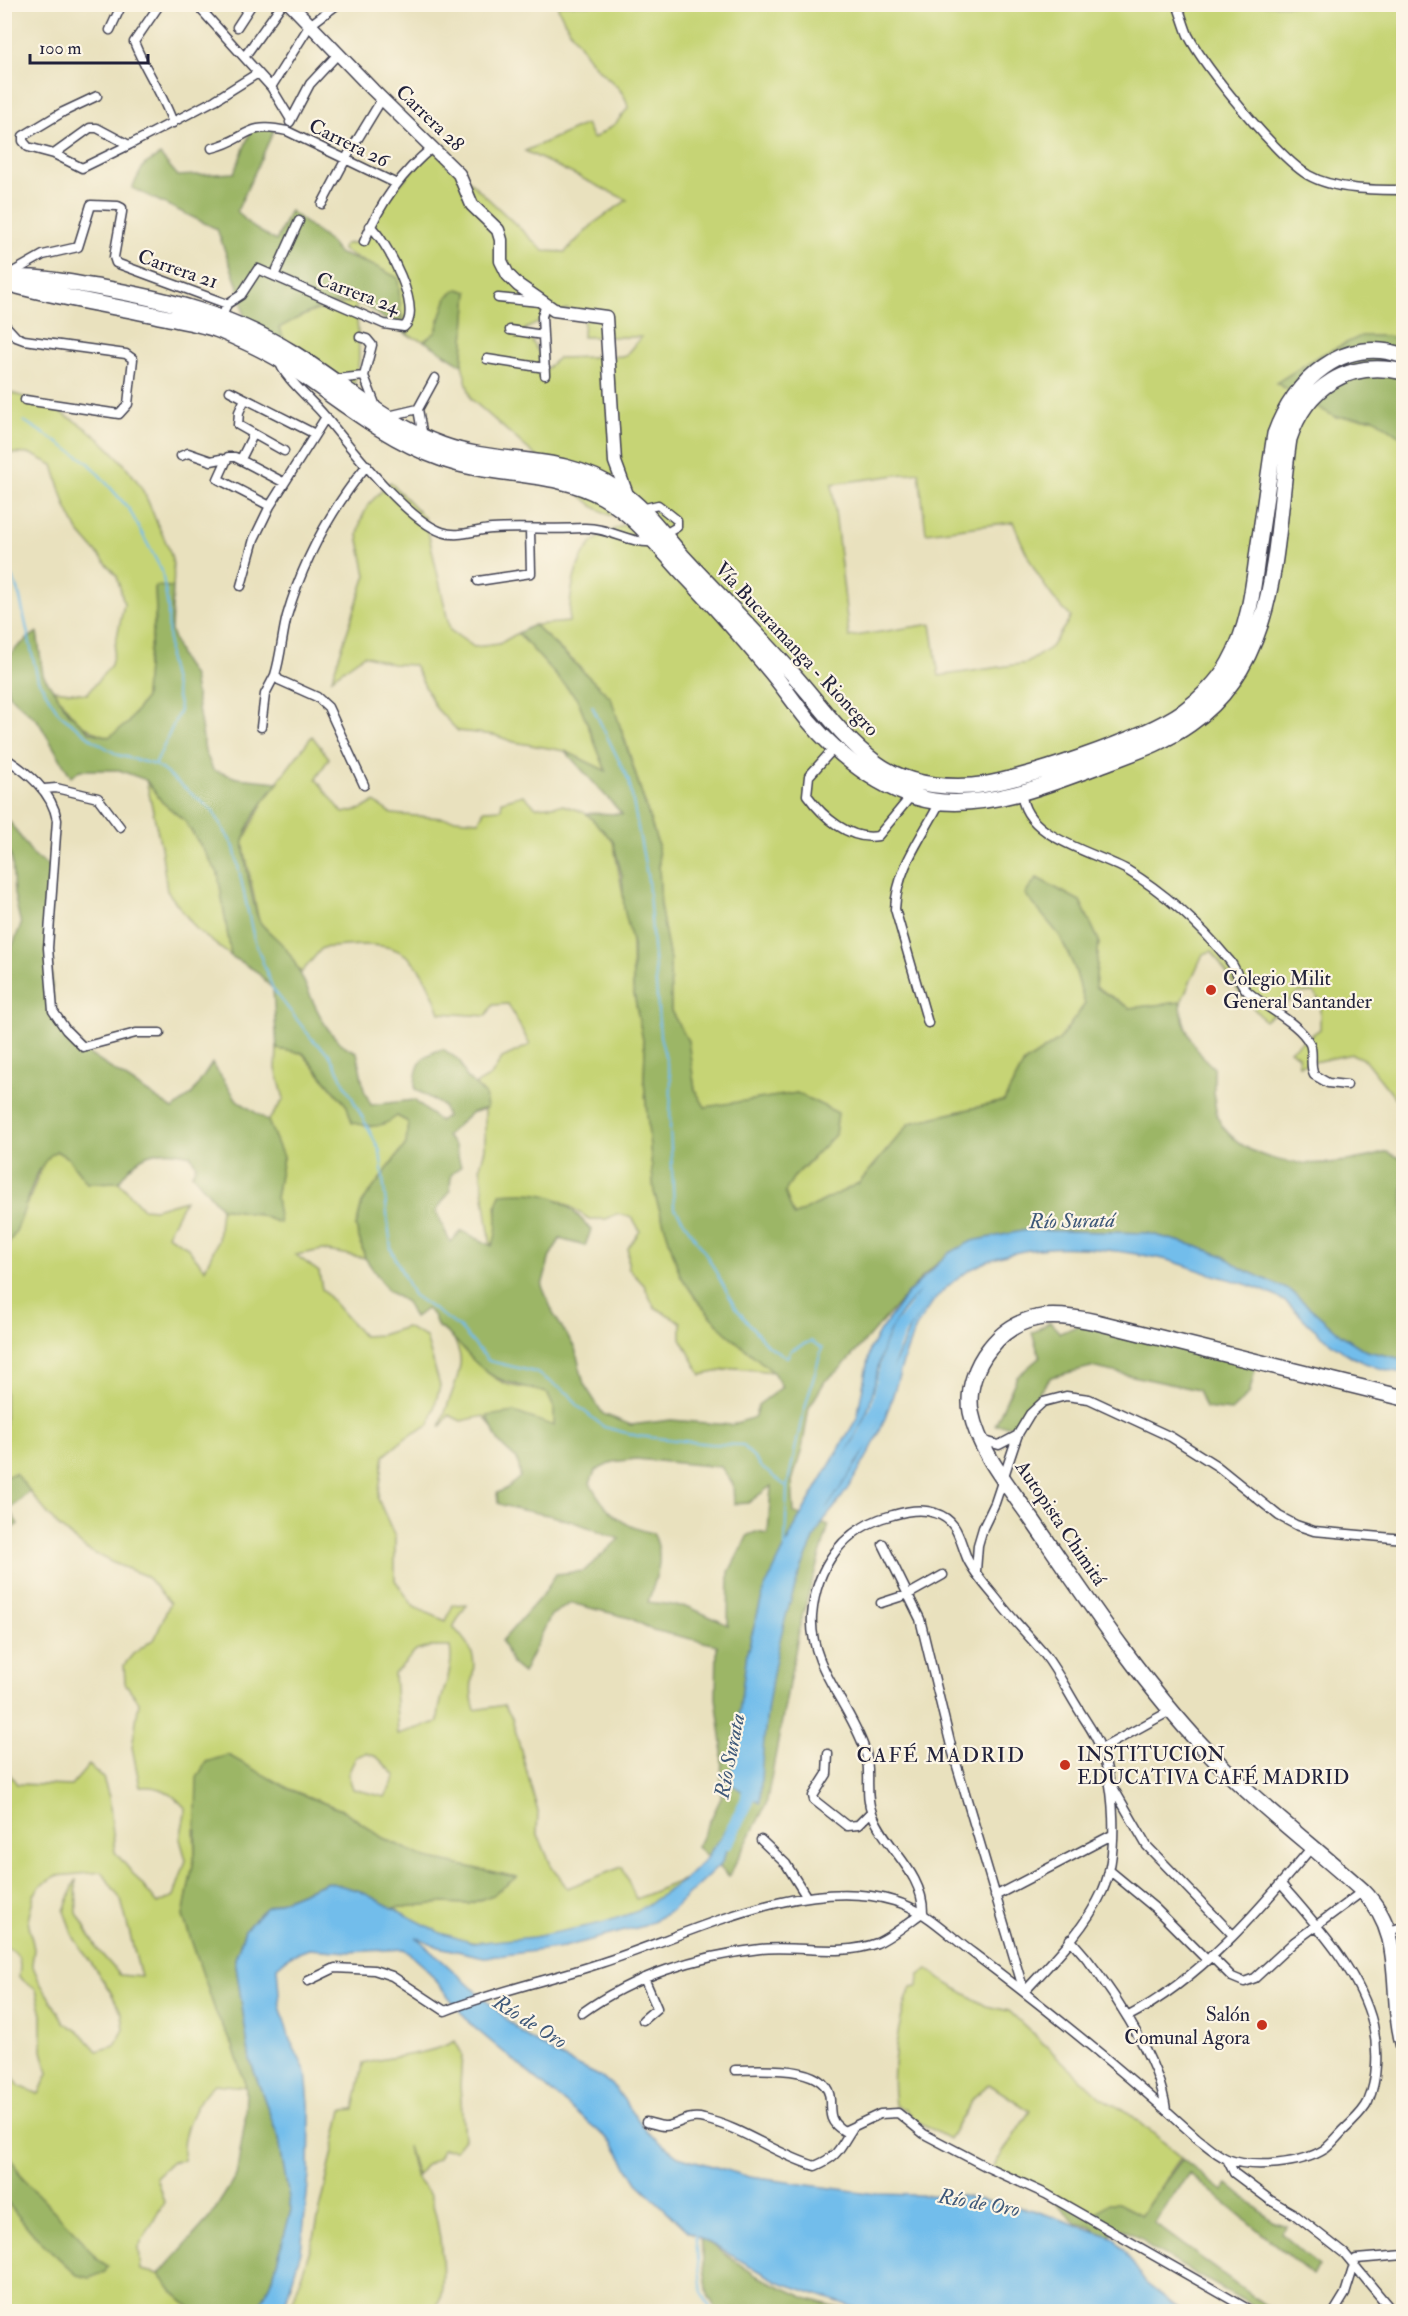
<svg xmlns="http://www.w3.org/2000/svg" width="1408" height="2316" viewBox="0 0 1408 2316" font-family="'IM FELL Double Pica',serif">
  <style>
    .green { fill: #c6d475; stroke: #747b58; stroke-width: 1.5; fill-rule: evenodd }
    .forest { fill: #9cb666; stroke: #5f6c50; stroke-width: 1.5; fill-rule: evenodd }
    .water { fill: #72bdeb; stroke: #4a7093; stroke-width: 1.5; fill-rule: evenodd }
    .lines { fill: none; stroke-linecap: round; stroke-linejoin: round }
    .stream { stroke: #72bdeb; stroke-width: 2 }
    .river { stroke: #72bdeb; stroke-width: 14 }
    .street-casing { stroke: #403f4f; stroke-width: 11 }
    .secondary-casing { stroke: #403f4f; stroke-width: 15 }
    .highway-casing { stroke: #403f4f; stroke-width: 18 }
    .street { stroke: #fff; stroke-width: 8 }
    .secondary { stroke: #fff; stroke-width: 12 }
    .highway { stroke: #fff; stroke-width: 15 }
    .poi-dot { fill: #c8321e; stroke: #fcf5e5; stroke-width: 2 }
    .labels { text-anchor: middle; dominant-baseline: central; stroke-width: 4.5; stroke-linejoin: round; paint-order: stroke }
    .street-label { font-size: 20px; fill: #22223b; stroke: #fcf5e5 }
    .poi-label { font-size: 20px; fill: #22223b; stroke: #fcf5e5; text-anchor: start }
    .water-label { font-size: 21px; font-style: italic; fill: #3e5879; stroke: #fcf5e5 }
    .neighbourhood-label { font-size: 21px; letter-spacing: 1.5px; fill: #22223b; stroke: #fcf5e5 }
  </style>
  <rect width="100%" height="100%" fill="#fcf5e5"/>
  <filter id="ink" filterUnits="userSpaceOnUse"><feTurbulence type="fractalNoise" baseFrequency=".0167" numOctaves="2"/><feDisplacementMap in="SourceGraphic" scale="12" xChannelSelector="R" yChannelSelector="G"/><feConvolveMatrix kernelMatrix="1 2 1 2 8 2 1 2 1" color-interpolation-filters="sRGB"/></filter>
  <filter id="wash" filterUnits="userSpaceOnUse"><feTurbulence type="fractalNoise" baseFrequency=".008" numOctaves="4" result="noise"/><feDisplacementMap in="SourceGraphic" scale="24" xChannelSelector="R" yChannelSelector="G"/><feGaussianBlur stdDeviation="1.35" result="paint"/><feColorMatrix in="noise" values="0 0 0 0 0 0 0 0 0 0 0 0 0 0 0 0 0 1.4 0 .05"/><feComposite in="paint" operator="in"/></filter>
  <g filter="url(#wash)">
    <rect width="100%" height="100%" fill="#e9e1be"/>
    <path class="green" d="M557 5H1403V342C1365 328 1351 341 1317 357L1335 417 1374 418 1403 438V1108L1365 1060 1352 1054 1299 1065 1298 1056 1290 1050 1320 1029V1002L1314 992 1298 993 1265 1021 1239 992 1212 951 1203 954 1181 1002 1130 1008 1095 987 1099 941 1080 901 1037 878 1026 894 1060 936 1075 969 1085 1004 1059 1040 1024 1063 1004 1101 910 1123 859 1183 794 1216 785 1192 793 1178 813 1158 797 1093 705 1108 695 1090 688 1041 671 1011 670 960 661 911 658 845 622 730 580 667 534 625 569 622C570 596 573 563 592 543 603 532 631 523 645 514L609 515 594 507 471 399 462 365 468 292 439 319 436 332 424 341 409 336C400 313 396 288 378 269 372 263 354 260 342 249L345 244 364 242 382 205 433 147 544 251 565 252 594 223 627 200 525 151 586 124 593 139 616 123 628 108C625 86 603 78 591 61 579 44 564 24 557 5ZM567 309 584 314 583 337H641L625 356 558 358 545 370 540 355 525 329ZM919 472 926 533 1013 522C1027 557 1043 591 1071 617L1051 647 1027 663 939 676 931 624 849 637 832 484Z
      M5 281 123 296 286 343 278 328C305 314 326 305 356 302 358 352 367 367 340 414L317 384 220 334Z
      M4 391C59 405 105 435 137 481 146 493 151 509 157 523 169 549 176 558 173 587H155L156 612 147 665 145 698 128 723 109 737C79 729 71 715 54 690L87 694 111 665 124 604 117 576 78 531 66 507 53 465 31 454 5 453Z
      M390 482 425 518 450 630 474 647 499 644 518 633 578 700 606 771 565 751 514 742 494 735 458 731 436 708 414 665 392 664 364 655 332 678 366 575 358 535 361 520 368 505Z
      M312 736 329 758 316 779 343 813 362 809 374 802 392 814 479 821 484 810 501 809 502 801 523 795 536 807 563 805 586 813 613 841 632 942 633 989 645 1050 644 1080 654 1191 680 1275 697 1300 725 1332 773 1372 736 1368 701 1375 681 1338V1322L654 1307 644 1285 628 1268V1248L640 1231 632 1217 617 1214 606 1219H589L560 1200 496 1205 498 1235 491 1247 480 1167 485 1149V1094L475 1085 491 1076 502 1058 530 1045 508 1004 493 1005 486 1016 440 1013C415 941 393 941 322 948L301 973 285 948 259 922 243 842 266 797Z
      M146 780 162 802 185 821 218 873 231 956 197 930 167 891 161 847Z
      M277 1049 302 1053 347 1106 353 1123 397 1116 408 1122 406 1144 362 1203 356 1227 365 1258 322 1250 296 1255 319 1272 322 1289 363 1336 381 1335 406 1327 426 1337 440 1386 430 1424 407 1437 384 1456 378 1499 395 1537V1580L414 1607 446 1621 453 1605 467 1604 453 1627C492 1667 462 1670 475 1710L504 1705 512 1718 538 1812 537 1832 551 1865 567 1888 622 1867 636 1899 685 1879C670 1890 655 1903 639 1911 610 1925 503 1948 472 1942 443 1938 417 1921 392 1908L443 1903 469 1904 516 1877 426 1858 383 1838 344 1811 291 1790 194 1829 195 1854 183 1916 216 2013 233 2046 246 2087 214 2084C195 2101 179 2135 184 2160L172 2162 156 2177 164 2202 139 2247 141 2270 159 2274 173 2292 193 2310 213 2311H5V2199L34 2235 77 2275 97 2259C69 2223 19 2188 5 2145 0 2128 5 2082 4 2062L19 2086 39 2094 48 2073 42 2051V2015L36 1990 19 1977C21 1961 21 1953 5 1947V1768L17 1784 71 1786 89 1765 103 1778 109 1797 115 1852 158 1904 174 1896 186 1860 180 1839 186 1809C172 1793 161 1785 140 1787L132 1747 139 1702 125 1683 124 1665 133 1654 155 1638 170 1603 146 1576 111 1562 86 1549 57 1525 15 1474 5 1477V1248L31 1195 45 1159 56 1151 68 1158 87 1183 119 1182 142 1208 155 1209 185 1200 167 1235 186 1246 205 1269 218 1240 221 1208 256 1214 279 1222 276 1198 283 1157 268 1121 284 1099 276 1069ZM430 1647H450C455 1675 438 1693 438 1722L398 1734 394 1674 416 1651ZM366 1753 377 1757 396 1776 385 1797 353 1789 348 1774 356 1757ZM102 1872 121 1900 141 1977 120 1975 98 1950 77 1913 76 1879 64 1911 74 1938 110 1991 122 2014 124 2029 115 2046 97 2051 82 2034 64 2022 40 1983 32 1964 34 1949 28 1920 34 1895 41 1885 56 1876Z
      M452 1334C469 1354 484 1376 509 1385 521 1388 535 1389 547 1393L554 1408 555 1426 487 1416 493 1429 484 1416 461 1421 449 1415 440 1427C444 1411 463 1371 460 1357 459 1350 455 1342 452 1334Z
      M928 1969 943 1981 986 2006 1009 2011 1101 2098 1129 2113 1181 2157 1141 2215 1090 2217 992 2169 1030 2111 989 2084 974 2097 949 2139 915 2120 905 2109 895 2106C890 2068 897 2024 911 1987L918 1986 919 1976Z
      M455 2041 462 2054 460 2086 464 2139 455 2150 442 2149 438 2158 425 2166 417 2176 408 2146C410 2156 412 2168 416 2177 419 2184 427 2189 430 2196 439 2218 452 2296 432 2312L290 2311 314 2237 342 2110 354 2109 363 2064C393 2055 427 2056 455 2041Z"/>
    <path class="forest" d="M252 128H275L237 211 251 226 276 241 290 211 331 243 338 253 377 267 398 278 401 318 409 336C393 326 375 309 358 303 337 295 297 318 279 328L287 345 245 323 241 295 217 229 132 188 144 165 160 155 178 176 234 173Z
      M458 289 468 292 462 365 424 341 436 332 447 297Z
      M1361 336H1388L1403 342V438L1374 418 1335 417 1276 383 1317 357Z
      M155 586 173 587 171 631 181 658 193 676 205 751 213 770 237 778 279 782C266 797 248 821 244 841 242 850 255 915 260 922 267 932 279 939 286 949 310 980 318 1040 357 1052L364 1090 371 1105 414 1100 439 1121 447 1117 443 1106 415 1089C415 1066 420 1055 443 1049L460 1061 466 1077 485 1094 487 1108 471 1113 446 1136 455 1146 461 1166 451 1175 450 1191 436 1211 450 1242 462 1231 492 1246C501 1229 493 1212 500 1194 548 1191 559 1193 591 1230L585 1246 560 1239 550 1256 542 1286 554 1315 575 1348 584 1384 603 1414 631 1425 671 1420 731 1425 755 1417 758 1405 782 1387 773 1372 725 1332 697 1300 680 1275 654 1192 644 1080 645 1050 633 989V945L624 909 622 876 613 841 586 813 622 814 565 751 606 771 578 700 518 633 534 625 611 698 658 845 661 911 670 960 671 1011 688 1041 695 1090 705 1107 797 1093 838 1113 835 1135 793 1178 785 1192 794 1216 859 1183 910 1123 1004 1101 1024 1063 1059 1040 1085 1004 1075 969 1060 936 1025 894 1037 878 1080 901 1099 941 1095 987 1130 1008 1181 1002C1181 1026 1195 1052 1214 1068 1214 1085 1212 1113 1223 1127 1261 1175 1336 1167 1388 1152L1403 1160V1359L1366 1351 1341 1335 1291 1291 1242 1269 1224 1256 1189 1244 1147 1233 1027 1230 949 1253 924 1275 841 1368 825 1381 809 1408 802 1449 792 1481 794 1513 829 1525 801 1620 766 1805 729 1876 697 1847 721 1798 722 1743 716 1698 717 1645 653 1630 630 1618 571 1603 551 1615 523 1673 512 1664 502 1641 545 1592 556 1574 584 1571 619 1539C598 1531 577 1522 556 1517 542 1513 507 1509 498 1503L497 1493 506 1489 520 1477C520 1454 510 1457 499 1442 494 1435 491 1424 487 1416L514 1412 554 1426V1408L547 1393C524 1385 501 1385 482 1368 465 1355 457 1337 438 1327L433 1315 426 1309 414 1318 406 1302 388 1291 365 1258 356 1227 362 1203 406 1144 408 1122 397 1116C381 1129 373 1127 352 1123L347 1106 303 1053 277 1049 273 989 256 971 231 956 218 873 185 821 162 802 146 780 119 770H80L71 777 38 721 9 695C0 657 8 654 37 632L43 675 69 713 90 732 109 737 128 723 145 698 147 665 156 612ZM636 1459 721 1467 733 1484 734 1504 748 1503 771 1486 768 1534 756 1532 748 1535 729 1572 728 1625 689 1607 648 1602C656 1578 666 1557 653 1533 622 1527 605 1511 590 1483L595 1471 613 1462Z
      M4 814 34 856 53 869 49 919 53 1011 77 1042 90 1055 173 1109 192 1094 212 1063 237 1100 268 1121 283 1157 276 1198 280 1223 256 1214 221 1208 192 1174 196 1165 190 1155C158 1146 137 1153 119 1182L87 1183 68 1158 56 1151C26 1172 29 1221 5 1248V960L7 959 21 925 14 894 12 861 5 837Z
      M1050 1322 1060 1333 1084 1323 1256 1366 1249 1394 1231 1411 1205 1408 1198 1390 1091 1367 1051 1377 1013 1426 995 1425 1017 1377 1040 1357 1032 1333Z
      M15 1473 30 1491 9 1510 18 1524 7 1532 4 1531 5 1477Z
      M228 1755 291 1790 344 1811 383 1838 426 1858 517 1877 493 1895 469 1904 443 1903 392 1908 360 1891 327 1882 265 1908 245 1930 235 1959 250 2060 279 2139 291 2210 274 2274 258 2311 193 2310 173 2292 159 2274 211 2216 236 2176 245 2122 246 2087 233 2046 216 2013 183 1916 195 1854 197 1778 206 1762Z
      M5 2143 20 2176 83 2241 97 2259 108 2266 105 2272 90 2278 77 2275 34 2235 5 2200Z
      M1182 2159 1223 2191 1228 2184 1274 2222 1287 2226 1281 2233 1319 2266 1312 2275 1189 2173 1154 2223 1273 2311H1262L1150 2248 1142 2239 1119 2227 1106 2239 1091 2227 1076 2223 1048 2194 1072 2203 1090 2217 1109 2203H1118L1141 2215Z
      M700 2237 757 2276 806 2298 850 2311H717L708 2295Z"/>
    <path class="water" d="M1027 1230 1147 1233 1189 1244 1224 1256 1242 1269 1291 1291 1341 1335 1366 1351 1403 1359V1373C1365 1368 1339 1352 1311 1326 1302 1318 1294 1307 1284 1301 1260 1286 1230 1280 1204 1272 1189 1267 1174 1261 1159 1258 1093 1245 1010 1236 954 1281 904 1322 905 1368 884 1421 874 1447 853 1482 837 1504 832 1511 825 1517 821 1525 778 1609 763 1709 760 1803L749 1796 721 1864 671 1911 644 1926 564 1947 497 1956 484 1957 439 1947 416 1937 522 2033 554 2054 603 2078 616 2089 647 2132 678 2156 750 2177 876 2194 961 2196 1033 2210 1115 2238 1147 2284 1182 2311H876L859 2309 777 2281 688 2231 637 2183 613 2143 470 2024 426 1968 404 1949 348 1952 309 1949 290 1956 277 1967 280 2006 290 2040 306 2072 310 2114 309 2175 301 2251 283 2311H258L274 2274 291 2210 279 2139 250 2060 235 1959 245 1930 265 1908 328 1882 360 1891 441 1933 473 1943 534 1937 602 1923 638 1911 685 1879 706 1858 749 1796 730 1783 747 1652 764 1590 799 1518 857 1418 870 1349 880 1331 907 1294 949 1253 972 1241ZM976 1256 943 1282 909 1329 892 1370 878 1423 862 1455 827 1507 823 1496C838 1467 856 1440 868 1409 876 1387 877 1361 887 1338 903 1300 939 1272 976 1256Z"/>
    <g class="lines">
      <path class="stream" d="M24 421 88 462 129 509 162 571 168 608 169 660 180 710 156 763
        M4 563 18 589 38 680 59 713 93 740 118 755 156 765 212 810 234 847 254 939 273 989 312 1039 329 1054 380 1151 391 1249 413 1295 459 1327 489 1361 535 1372 569 1394 579 1407 604 1427 638 1436 711 1444 743 1445 761 1467 787 1487
        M592 706 629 781 648 880 660 1036 671 1079 670 1129 674 1207 706 1254 735 1307 768 1346 787 1357 791 1350 811 1341 822 1348 801 1422 787 1487 785 1548
        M695 2233 702 2292 712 2312"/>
      <path class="river" d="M815 1512 863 1440 878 1408 890 1351 899 1330 929 1291 974 1256 986 1251
        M726 1843 747 1801 752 1778"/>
    </g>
  </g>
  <g filter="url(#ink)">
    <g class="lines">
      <defs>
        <path id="street" d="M160 4 134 42C145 70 163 94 173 123
          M196 4 271 87 291 120
          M1177 4C1181 14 1184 25 1188 35 1205 68 1277 156 1308 175 1334 190 1375 190 1404 190
          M237 27 252 4
          M110 30 122 4
          M245 56 282 4
          M271 87 310 25 338 4
          M97 96 63 112 23 136V141L28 147 54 154 90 128H97L129 145 215 100 258 73
          M290 122 310 84 338 54
          M212 148C248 140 244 121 287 131L397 184
          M54 154 82 168 129 145
          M322 204 348 155 382 99
          M364 242C379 205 402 172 433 147
          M6 276 43 255 78 247 91 205 118 206 122 208V212L114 257 116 263 227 304
          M274 276 299 221
          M498 298 539 302
          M222 318 227 304 241 295 258 269 384 324 404 327C424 310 386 240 370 226
          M4 324 16 337 24 340 126 354 133 359 128 404 119 414 25 400
          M510 330 543 335
          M360 337 367 339 372 345 364 376 377 409
          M487 359 545 368
          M280 362C280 373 314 403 323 414 349 445 405 519 442 532 459 538 474 530 492 529 522 527 552 530 583 528 608 527 629 544 654 542
          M545 375 542 316 546 305
          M335 379 364 376
          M230 391 315 434
          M245 399 239 412 238 425 284 451
          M418 409 423 437
          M388 416 418 409 435 378
          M181 456 188 453 211 461 221 459 225 462
          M241 459 253 435
          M270 506 218 479 228 457H235L283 482
          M641 509 658 505 677 520V527L663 535
          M478 581 531 573 530 530
          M241 586 254 539 270 506 326 417
          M261 727 265 694 275 675
          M835 747 809 776 807 795C823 817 850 841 878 836L912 795
          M4 757C28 773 52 791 57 820L48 948 53 1011 66 1030 83 1047 136 1033H160
          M364 785 328 707 317 697 279 680 275 675C281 656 282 635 287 616 303 560 331 510 367 465
          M44 789 56 788 98 798 120 827
          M1022 793C1022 837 1095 852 1127 870 1167 894 1199 924 1229 960 1237 969 1239 983 1247 991 1265 1008 1299 1022 1310 1044 1314 1054 1309 1065 1314 1075L1328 1083 1347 1085
          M928 1023 895 909C897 867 922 838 940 802
          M981 1440 999 1445 1018 1435
          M883 1544 920 1619 951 1746 1024 1991
          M976 1571 978 1545 983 1528 995 1503 1018 1434 1030 1414 1043 1402 1066 1396 1089 1399 1171 1437 1217 1466 1279 1516 1296 1525 1314 1531 1404 1539
          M881 1603 909 1594 943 1575
          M1101 1749 1172 1710
          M828 1754 827 1774 813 1796 814 1800 847 1826 858 1825 871 1812
          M1111 1784 1147 1846 1232 1934
          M761 1840 786 1864 806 1896
          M1109 1870 1155 1908 1207 1960
          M995 1896 1112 1835
          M923 1912C923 1872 885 1848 872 1813 864 1794 872 1770 865 1750 850 1704 809 1666 812 1616 816 1567 843 1527 893 1515 906 1511 922 1508 935 1513 958 1520 959 1539 967 1558 974 1574 989 1589 999 1602 1013 1620 1030 1637 1045 1655 1058 1672 1067 1691 1079 1710 1086 1722 1095 1733 1100 1747 1115 1785 1119 1852 1103 1890 1086 1928 1052 1962 1024 1992
          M1389 1931 1402 1927
          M1070 1939C1105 1977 1160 2059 1166 2110
          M1211 1956 1232 1977 1244 1982 1255 1978 1294 1942 1363 1891
          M308 1981 335 1968 374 1970 392 1976 445 2011C496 1991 550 1980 601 1963 688 1935 803 1874 894 1901 926 1910 947 1934 973 1953 1050 2011 1126 2073 1197 2138 1206 2145 1217 2155 1227 2159 1253 2169 1302 2164 1325 2149 1333 2143 1340 2133 1348 2126 1355 2119 1364 2111 1368 2102 1378 2078 1378 2049 1373 2025 1360 1971 1316 1925 1281 1884
          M582 2013C633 1976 697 1956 760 1949 799 1945 840 1957 877 1943 893 1936 909 1922 923 1912
          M1127 2017C1201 1979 1259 1910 1312 1847
          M643 2020 657 2008 644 1978
          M735 2070C759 2070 829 2063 830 2100 830 2115 830 2123 844 2131L880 2114 898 2113 924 2134 987 2167 1046 2194 1253 2312
          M646 2122C652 2123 659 2126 664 2126 676 2127 686 2114 704 2119 744 2128 776 2155 815 2166 840 2155 838 2150 852 2129
          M1227 2159 1234 2173 1270 2200 1294 2214 1345 2254 1393 2312
          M1334 2312 1345 2294 1356 2259 1404 2255"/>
        <path id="secondary" d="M290 4 373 90 459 174 472 205 498 230 501 240V261L508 275 518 285 554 310 606 317 615 462 628 497"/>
        <path id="highway" d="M4 279C35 275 66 282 96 287 165 299 232 315 293 353 341 383 387 425 442 445 502 467 560 451 618 490 644 507 662 533 682 556 718 595 756 632 791 672 819 703 842 738 876 763 903 783 939 788 972 786 1017 783 1146 738 1184 711 1201 699 1219 681 1229 663 1249 628 1253 589 1258 550 1264 512 1269 473 1275 434 1294 381 1343 334 1404 356
          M7 283C58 298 112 305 164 317 183 321 204 324 221 331 242 340 263 349 282 361 334 395 381 437 440 458 493 478 553 469 603 497 635 515 658 546 683 573 712 603 740 635 767 667 782 684 794 703 808 720 841 759 890 798 943 802 999 806 1054 782 1106 763 1135 752 1165 742 1190 724 1282 660 1274 538 1289 439 1306 387 1348 359 1404 372
          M1404 1398 1096 1322C1054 1313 1019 1311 990 1348 976 1365 967 1390 971 1412 979 1452 1010 1488 1033 1521 1086 1598 1141 1681 1205 1749 1253 1801 1311 1844 1363 1891 1408 1937 1388 1991 1404 2047"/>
      </defs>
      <use href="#street" class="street-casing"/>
      <use href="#secondary" class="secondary-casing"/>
      <use href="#highway" class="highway-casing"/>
      <use href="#street" class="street"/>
      <use href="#secondary" class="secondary"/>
      <use href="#highway" class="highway"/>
    </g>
  </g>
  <g class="poi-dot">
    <circle cx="1211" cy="990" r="6"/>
    <circle cx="1065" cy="1765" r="6"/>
    <circle cx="1262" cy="2025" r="6"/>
  </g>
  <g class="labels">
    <g class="street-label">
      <text transform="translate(430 118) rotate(44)">Carrera 28</text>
      <text transform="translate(349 143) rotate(26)">Carrera 26</text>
      <text transform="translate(178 269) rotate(19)">Carrera 21</text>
      <text transform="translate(358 293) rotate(20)">Carrera 24</text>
      <text transform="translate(797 649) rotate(47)">Vía Bucaramanga - Rionegro</text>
      <text transform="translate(1061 1523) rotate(56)">Autopista Chimitá</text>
    </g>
    <g class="poi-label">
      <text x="1223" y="978">Colegio Milit<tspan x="1223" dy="23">General Santander</tspan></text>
      <text x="1077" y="1754">INSTITUCION<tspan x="1077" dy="23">EDUCATIVA CAFÉ MADRID</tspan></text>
      <text x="1250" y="2014" text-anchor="end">Salón<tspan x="1250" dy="23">Comunal Agora</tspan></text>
    </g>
    <g class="water-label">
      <text transform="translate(1072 1221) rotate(-1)">Río Suratá</text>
      <text transform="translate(730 1756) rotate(-79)">Río Surata</text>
      <text transform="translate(530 2022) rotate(32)">Río de Oro</text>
      <text transform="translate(979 2203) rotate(10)">Río de Oro</text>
    </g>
    <g class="neighbourhood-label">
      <text x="941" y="1755">CAFÉ MADRID</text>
    </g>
  </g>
  <rect width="1408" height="2316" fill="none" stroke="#fcf5e5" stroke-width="24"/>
  <path d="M30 54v9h118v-9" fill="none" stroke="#22223b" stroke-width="3"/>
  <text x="39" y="54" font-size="18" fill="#22223b" stroke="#fcf5e5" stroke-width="4.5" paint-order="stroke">100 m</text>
</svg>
